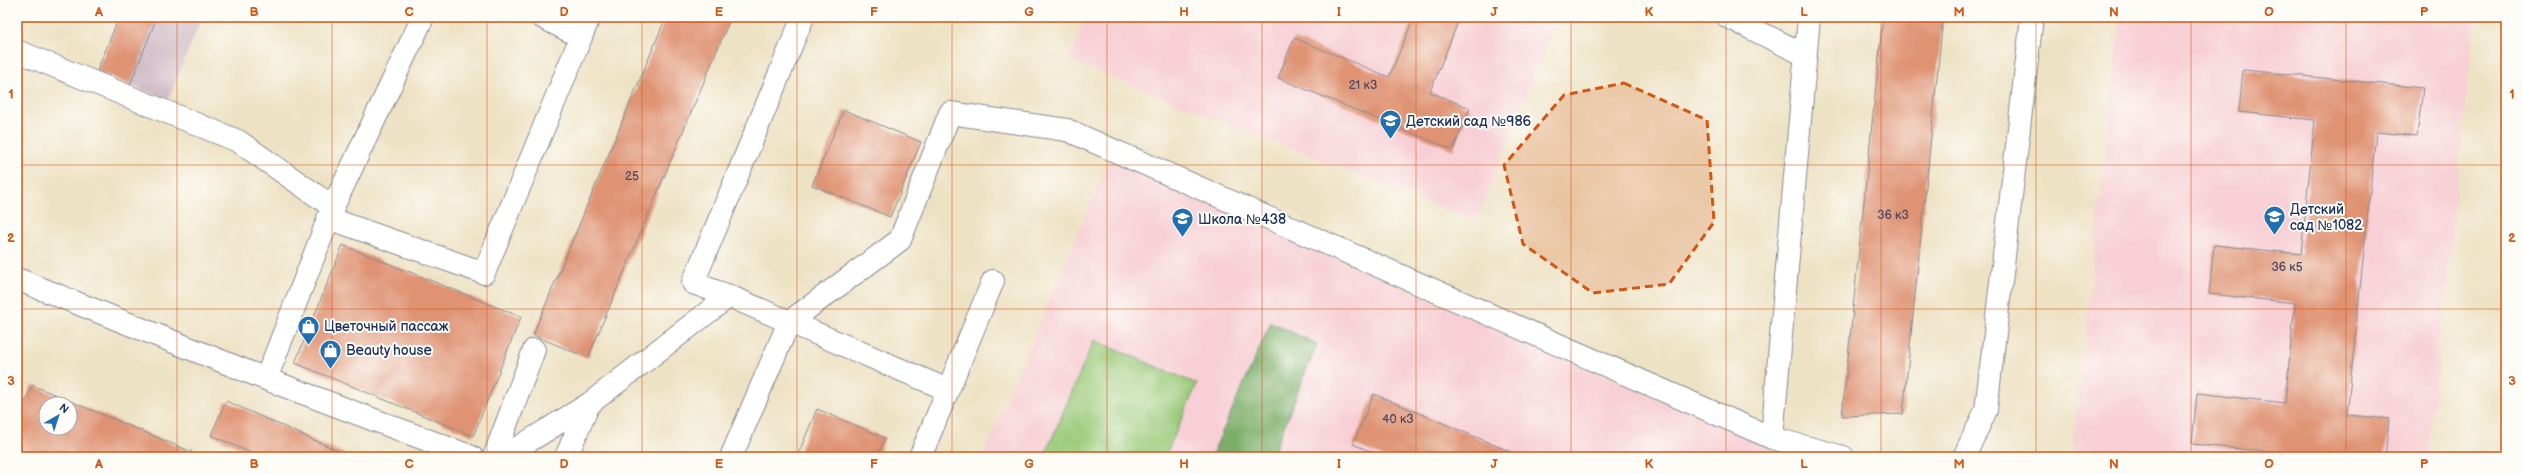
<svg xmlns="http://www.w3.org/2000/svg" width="2523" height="474" viewBox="0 0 2523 474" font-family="'Balsamiq Sans',sans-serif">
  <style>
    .built { fill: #f7cfd4 }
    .industrial { fill: #d2bdc8 }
    .green { fill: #99c977; stroke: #5a7c6a }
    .forest { fill: #7aad68; stroke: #4a6e63 }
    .building { fill: #df9373; fill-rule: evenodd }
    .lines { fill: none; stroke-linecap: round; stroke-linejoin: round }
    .minor-casing { stroke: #848891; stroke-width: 24 }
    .minor { stroke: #fff; stroke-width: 22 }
    .marked { fill: #d45514; fill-opacity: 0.2; stroke: #d45514; stroke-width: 3; stroke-dasharray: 8 5; stroke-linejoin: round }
    .grid { fill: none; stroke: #d45514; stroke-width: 1; stroke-opacity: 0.55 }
    .labels { text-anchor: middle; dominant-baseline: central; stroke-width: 4; stroke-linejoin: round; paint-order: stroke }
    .number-label { font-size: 12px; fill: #4c4863 }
    .poi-label { font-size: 14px; fill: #1b2f5e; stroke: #fdfcf7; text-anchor: start }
    .neatline { fill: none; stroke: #d45514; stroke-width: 1.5 }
    .grid-label { font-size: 13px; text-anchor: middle; font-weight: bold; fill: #d45514 }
  </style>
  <rect width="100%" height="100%" fill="#fdfcf7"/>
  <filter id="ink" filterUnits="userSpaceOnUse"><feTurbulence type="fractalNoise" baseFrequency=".025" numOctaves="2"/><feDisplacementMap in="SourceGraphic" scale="8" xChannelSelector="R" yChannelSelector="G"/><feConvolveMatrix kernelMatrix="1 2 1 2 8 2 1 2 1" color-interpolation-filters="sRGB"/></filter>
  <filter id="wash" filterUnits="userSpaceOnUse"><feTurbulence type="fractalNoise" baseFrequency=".012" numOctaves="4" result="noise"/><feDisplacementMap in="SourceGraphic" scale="16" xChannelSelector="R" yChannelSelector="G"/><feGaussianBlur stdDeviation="0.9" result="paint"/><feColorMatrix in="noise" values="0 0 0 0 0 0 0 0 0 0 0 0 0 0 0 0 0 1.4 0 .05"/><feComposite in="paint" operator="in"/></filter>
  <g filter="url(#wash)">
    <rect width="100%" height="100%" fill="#eee2c4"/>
    <path class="built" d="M1086 17H1557L1476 221 1069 60Z
      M2120 17H2475L2428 457H2072Z
      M1109 161 1774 449 1770 457H982Z"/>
    <path class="industrial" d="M119 17H202L168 100 97 71Z"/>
    <path class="green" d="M1094 340 1197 384 1165 457H1044Z"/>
    <path class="forest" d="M1271 322 1317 344 1272 457H1211Z"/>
    <g id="blocks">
      <path class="building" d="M119 17H157L130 85 97 71Z
        M666 17H731L588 358 533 335Z
        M1414 17H1460L1430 92 1470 108 1453 150 1278 78 1294 38 1389 77Z
        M1883 17H1943L1903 414 1842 416Z
        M2243 70 2423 88 2417 136 2376 132 2361 279 2347 415 2389 419 2385 457H2316L2192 444 2197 393 2285 403 2295 303 2209 294 2214 245 2301 254 2315 120 2239 112Z
        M844 110 921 142 890 217 812 185Z
        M343 245 521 317 473 436 295 363Z
        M32 385 192 452 189 457H17V422ZM46 404H70V428H46Z
        M1374 394 1523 457H1384L1353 444Z
        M226 401 352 457H252L253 454 211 435Z
        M817 409 885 438 877 457H797Z"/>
    </g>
  </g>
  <g filter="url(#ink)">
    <use href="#blocks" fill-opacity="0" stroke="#848891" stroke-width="1"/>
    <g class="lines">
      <defs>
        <path id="minor" d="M542 17 581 37 589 17
          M803 17 693 283 729 296 948 390 920 457
          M1728 17 1805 55
          M1809 17 1772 438 1843 457
          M17 51 238 141 333 207
          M328 218 484 273 581 37
          M17 279 266 379 472 457
          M266 379 333 207 423 17
          M948 390 993 281
          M494 457 534 350
          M503 457 589 404 729 296
          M566 457 589 404
          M731 457 789 322 900 240 950 113 1067 130 1772 438
          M1964 457 1986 410 2032 17"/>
      </defs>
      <use href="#minor" class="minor-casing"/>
      <use href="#minor" class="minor"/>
    </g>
  </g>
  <path class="marked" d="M1624 83 1707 120 1714 222 1669 284 1593 293 1523 244 1504 165 1564 95Z"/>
  <path class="grid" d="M177 17V457M332 17V457M487 17V457M642 17V457M797 17V457M952 17V457M1107 17V457M1262 17V457M1416 17V457M1571 17V457M1726 17V457M1881 17V457M2036 17V457M2191 17V457M2346 17V457M17 165H2506M17 309H2506"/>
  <defs>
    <symbol id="school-pin" viewBox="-11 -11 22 30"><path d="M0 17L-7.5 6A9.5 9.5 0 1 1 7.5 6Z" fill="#1f6fb2" stroke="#fdfcf7"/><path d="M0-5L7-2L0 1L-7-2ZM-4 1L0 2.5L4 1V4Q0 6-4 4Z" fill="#fff"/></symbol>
    <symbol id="shop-pin" viewBox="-11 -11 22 30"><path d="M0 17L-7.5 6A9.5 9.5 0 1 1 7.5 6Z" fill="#1f6fb2" stroke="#fdfcf7"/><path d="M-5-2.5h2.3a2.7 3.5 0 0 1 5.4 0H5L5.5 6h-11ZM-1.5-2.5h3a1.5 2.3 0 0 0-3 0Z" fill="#fff"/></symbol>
  </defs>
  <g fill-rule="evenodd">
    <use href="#school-pin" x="1378" y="108" width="25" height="34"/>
    <use href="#school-pin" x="2262" y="204" width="25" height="34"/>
    <use href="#school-pin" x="1170" y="206" width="25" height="34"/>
    <use href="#shop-pin" x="296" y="314" width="25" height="34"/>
    <use href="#shop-pin" x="318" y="338" width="25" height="34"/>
  </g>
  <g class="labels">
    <g class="number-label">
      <text x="1363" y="85">21 к3</text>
      <text x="632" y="176">25</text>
      <text x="1893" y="215">36 к3</text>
      <text x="2287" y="267">36 к5</text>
      <text x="1398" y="419">40 к3</text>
    </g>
    <g class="poi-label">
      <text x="1406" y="121">Детский сад №986</text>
      <text x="2290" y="209">Детский<tspan x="2290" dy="16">сад №1082</tspan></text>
      <text x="1198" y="219">Школа №438</text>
      <text x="324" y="326">Цветочный пассаж</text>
      <text x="346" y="350">Beauty house</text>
    </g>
  </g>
  <rect width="2523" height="474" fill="none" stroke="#fdfcf7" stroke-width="44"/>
  <g transform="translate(58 416) rotate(39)"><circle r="19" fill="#fdfcf7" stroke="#a3aaba"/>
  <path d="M0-3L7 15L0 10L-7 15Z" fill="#1f6fb2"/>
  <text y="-6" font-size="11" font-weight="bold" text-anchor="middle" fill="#1b2f5e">N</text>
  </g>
  <rect x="22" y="22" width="2479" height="430" class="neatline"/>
  <g class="grid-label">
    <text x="99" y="16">A</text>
    <text x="254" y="16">B</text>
    <text x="409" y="16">C</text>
    <text x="564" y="16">D</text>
    <text x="719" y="16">E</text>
    <text x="874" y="16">F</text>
    <text x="1029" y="16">G</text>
    <text x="1184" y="16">H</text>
    <text x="1339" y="16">I</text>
    <text x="1494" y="16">J</text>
    <text x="1649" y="16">K</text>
    <text x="1804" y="16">L</text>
    <text x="1959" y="16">M</text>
    <text x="2114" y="16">N</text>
    <text x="2269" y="16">O</text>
    <text x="2424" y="16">P</text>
    <text x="11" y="98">1</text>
    <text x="2512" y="98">1</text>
    <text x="11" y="242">2</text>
    <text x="2512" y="242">2</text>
    <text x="11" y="385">3</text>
    <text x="2512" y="385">3</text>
    <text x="99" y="468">A</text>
    <text x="254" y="468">B</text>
    <text x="409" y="468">C</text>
    <text x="564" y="468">D</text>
    <text x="719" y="468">E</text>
    <text x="874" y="468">F</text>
    <text x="1029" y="468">G</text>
    <text x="1184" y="468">H</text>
    <text x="1339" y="468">I</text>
    <text x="1494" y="468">J</text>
    <text x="1649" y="468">K</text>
    <text x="1804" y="468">L</text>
    <text x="1959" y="468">M</text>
    <text x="2114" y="468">N</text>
    <text x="2269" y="468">O</text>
    <text x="2424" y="468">P</text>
  </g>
</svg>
